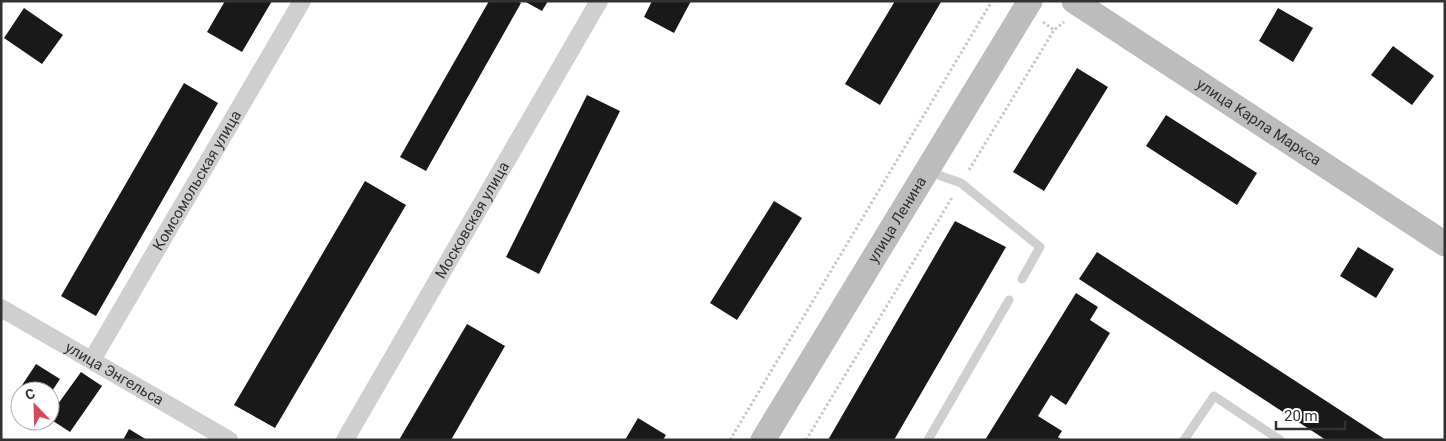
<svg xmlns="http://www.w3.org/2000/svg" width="1446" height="441" viewBox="0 0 1446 441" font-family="Roboto,sans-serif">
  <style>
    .building { fill: #191919 }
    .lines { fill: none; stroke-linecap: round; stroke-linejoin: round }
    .path { stroke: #c9c9c9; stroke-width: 3; stroke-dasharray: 2.5 2.5; stroke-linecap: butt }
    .lane { stroke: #cfcfcf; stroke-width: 9 }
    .street { stroke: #cfcfcf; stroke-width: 18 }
    .secondary { stroke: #bcbcbc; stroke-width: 25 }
    .labels { text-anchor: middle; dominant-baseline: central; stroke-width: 5; stroke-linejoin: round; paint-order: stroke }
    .street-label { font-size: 15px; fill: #323232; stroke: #fff }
  </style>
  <rect width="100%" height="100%" fill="#fff"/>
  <path class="building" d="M225 1H272L242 52 207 32Z
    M489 1H517L521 3 426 171 400 157Z
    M524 1H548L542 11Z
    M652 1H691L674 33 644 17Z
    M895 1 941 2 880 105 845 84Z
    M24 8 63 35 42 64 4 38Z
    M1278 8 1313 28 1293 62 1259 41Z
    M1393 46 1434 76 1412 105 1371 75Z
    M1077 68 1108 87 1044 191 1013 172Z
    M184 83 218 103 96 316 61 296Z
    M587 95 620 111 539 274 506 257Z
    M1166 115 1257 173 1237 205 1146 146Z
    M365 181 406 205 275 428 234 405Z
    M774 201 802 218 737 320 710 303Z
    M955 221 1006 247 894 440H828Z
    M1358 247 1394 269 1376 298 1340 276Z
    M1097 252 1386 440H1326L1079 279Z
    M1076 293 1098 307 1090 320 1110 333 1066 405 1051 395 1038 416 1062 431 1058 437 1062 440H985Z
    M467 324 505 346 451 440H399Z
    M36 364 60 379 50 394V391H20V408L11 402Z
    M81 372 102 386 70 432 50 419V415Z
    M638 418 666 435 663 440H625Z
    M129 429 147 440H123Z"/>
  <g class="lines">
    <path class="path" d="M1043 22 1054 30
      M969 170 1054 30 1064 22
      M730 440 992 1
      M806 440 953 196"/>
    <path class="lane" d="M927 171 961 183 1040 247 1022 279
      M928 440 1009 300
      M1184 440 1214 396 1280 440"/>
    <g class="street">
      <path id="s1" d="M1 308 229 440"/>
      <path id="s2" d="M92 360 302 1"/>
      <path id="s3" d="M345 440 599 1"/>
    </g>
    <g class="secondary">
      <path id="s4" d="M1074 1 1445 244"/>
      <path id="s5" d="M763 440 1030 1"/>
    </g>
  </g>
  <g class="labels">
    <g class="street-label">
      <text stroke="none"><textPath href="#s4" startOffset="221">улица Карла Маркса</textPath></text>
      <text stroke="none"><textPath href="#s2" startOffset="208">Комсомольская улица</textPath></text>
      <text stroke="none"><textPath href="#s3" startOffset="254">Московская улица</textPath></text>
      <text stroke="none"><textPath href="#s5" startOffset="258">улица Ленина</textPath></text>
      <text stroke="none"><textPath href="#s1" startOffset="131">улица Энгельса</textPath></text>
    </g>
  </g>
  <rect width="1446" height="441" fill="none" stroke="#323232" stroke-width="5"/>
  <g transform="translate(35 406) rotate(337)"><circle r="24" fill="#ffffff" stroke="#adadad"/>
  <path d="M0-4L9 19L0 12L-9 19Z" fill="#d5485e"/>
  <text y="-8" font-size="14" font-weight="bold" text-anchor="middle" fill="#323232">С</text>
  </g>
  <path d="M1276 421v8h69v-8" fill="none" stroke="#323232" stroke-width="2.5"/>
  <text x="1284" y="421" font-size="15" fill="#323232" stroke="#ffffff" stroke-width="4" paint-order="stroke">20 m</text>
</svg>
